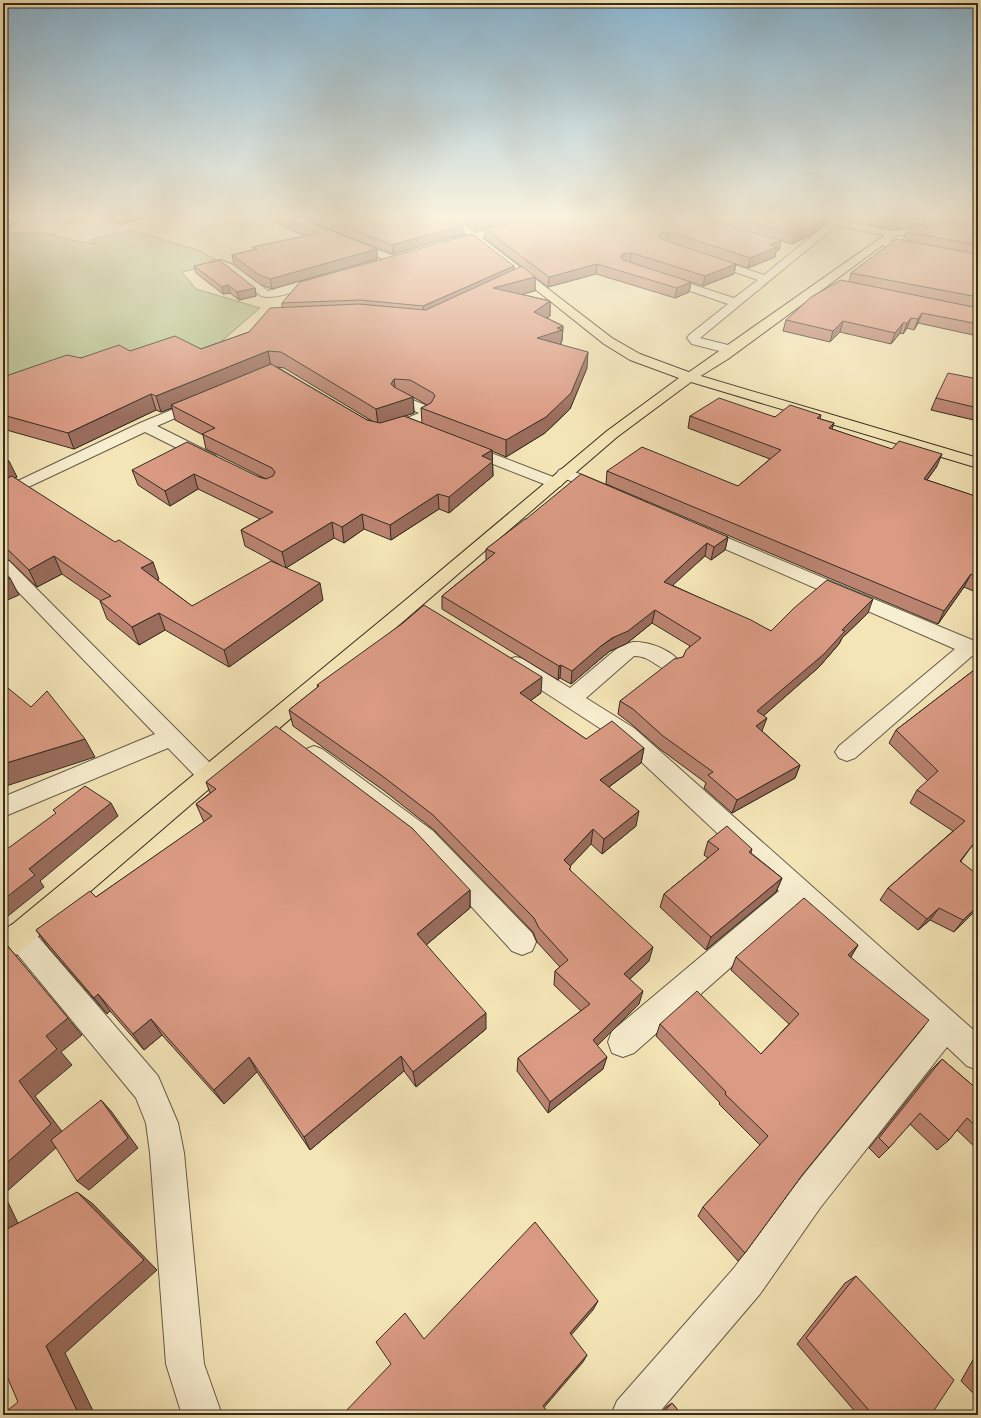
<svg xmlns="http://www.w3.org/2000/svg" width="981" height="1418" viewBox="0 0 981 1418" font-family="'Libre Bodoni',serif">
  <style>
    .green { fill: #b6c692; stroke: #75795a }
    .lines { fill: none; stroke-linecap: round; stroke-linejoin: round }
    .minor-casing { stroke: #645a47; stroke-width: 2 }
    .major-casing { stroke: #342c22; stroke-width: 2 }
    .highway-casing { stroke: #342c22; stroke-width: 2 }
    .minor { fill: #f8eed0; fill-rule: evenodd }
    .major { fill: #f4e5b7; fill-rule: evenodd }
    .highway { fill: #f4e5b7; fill-rule: evenodd }
    .wall { fill: #bb8471; stroke: #342c22; fill-rule: evenodd }
    .shaded-wall { fill: #996c5c; stroke: #342c22 }
    .building { fill: #da9a83; stroke: #342c22 }
  </style>
  <rect width="100%" height="100%" fill="#f4e5b7"/>
  <filter id="stains"><feTurbulence type="fractalNoise" baseFrequency=".005" numOctaves="4"/><feColorMatrix values="0 0 0 0 .2 0 0 0 0 .09 0 0 0 0 .02 0 0 0 .5 -.17"/></filter>
  <radialGradient id="worn" r=".72"><stop offset=".6" stop-color="#630" stop-opacity="0"/><stop offset="1" stop-color="#630" stop-opacity=".3"/></radialGradient>
  <path class="green" d="M132 230 201 251 221 263 182 272 196 289 260 308 210 351 3 382V233L44 232 71 240 96 244 90 240Z"/>
  <g class="lines">
    <defs>
      <path id="minor" d="M14 218H31L3 227V221Z
        M292 218H304L315 225 396 257 397 259 392 262 388 261 309 229Z
        M457 218H473L454 225 451 224 449 222 451 220Z
        M542 218H562L449 245 444 242 445 240Z
        M820 218H844L843 220 895 232 897 234 892 237 837 225 700 338 736 347 737 350 736 353 731 354 692 344 687 338 689 335 728 304 658 280 656 278 658 276H666L734 298 758 280 703 261 702 259 703 257H711L764 275 828 223 821 221Z
        M880 239 978 257V263L876 244 875 242Z
        M221 260 238 267 268 291 325 274 330 277 329 279C311 285 278 301 261 296L230 271 216 263 217 261Z
        M401 395 432 408 434 411 431 418 418 424 427 428 429 431 427 434C419 436 403 431 398 424L400 421 419 413 396 402 394 399 396 396Z
        M200 398 205 399 207 402 205 405 157 426 215 455 217 458 215 461H203L145 432 3 499V488L140 423Z
        M465 443 561 480 563 483 561 486 555 488 549 486 460 451 457 448 460 445Z
        M565 468 611 487 613 490 611 493 605 495 599 493 559 476 557 473 559 470Z
        M699 526 977 642 978 658 972 656 855 758 847 761 839 758 835 752 839 746 955 649 693 535 690 531 693 527Z
        M3 560 9 561 217 770 221 776 217 782 209 785 201 782 168 748 3 817V797L155 734 3 576Z
        M633 642C650 641 674 651 682 665L679 670C661 675 652 655 634 656L586 698 634 728 978 1034V1070L967 1066 947 1047 820 1208 760 1294 657 1415H611L617 1401 734 1268 796 1184 925 1026 798 908 634 1053 623 1057 612 1053 608 1042 612 1031 779 891 618 740 509 669 506 664 509 659 516 657 523 659 570 688 620 646Z
        M314 746 322 749 433 831 532 933 536 942 532 951 522 955 512 951 415 845 306 761 302 755 306 749Z
        M19 922 29 926 158 1076 178 1123 184 1153 204 1364 222 1415H182L166 1364 150 1153 146 1123 136 1098 9 944 5 935 9 926Z"/>
      <path id="major" d="M956 225 978 226V232L935 231 895 236 728 359 694 380H684L682 377 889 232 924 226Z"/>
      <path id="highway" d="M446 218H456L612 338 640 354 694 374 978 458V468L691 382 617 437 13 958 3 962V932L408 598 607 431 679 378 630 360 604 344Z"/>
    </defs>
    <use href="#minor" class="minor-casing"/>
    <use href="#major" class="major-casing"/>
    <use href="#highway" class="highway-casing"/>
    <use href="#minor" class="minor"/>
    <use href="#major" class="major"/>
    <use href="#highway" class="highway"/>
  </g>
  <path class="wall" d="M26 218H88L85 220H80L74 223 27 221Z
    M105 218H145L119 225Z
    M264 218H303L307 221 377 249V259L272 289 261 285 234 265 232 255 254 250 253 247 305 236Z
    M307 218H453L464 234 393 254 316 224Z
    M464 218H533L475 231 465 223Z
    M535 218H826L825 224 812 234 792 244 781 241 779 250 776 251 775 257 748 268 736 264 734 274 703 286 691 282 689 292 675 298 596 274 548 287 535 277V291L521 294 550 301V316L547 318 563 326 562 341H561V345L587 368 570 409 545 433 506 457 492 451 493 476 449 513 439 509 391 540 364 529 344 543 334 538 286 568 323 600 229 667 165 630 139 645 107 619 100 601H101L62 574 37 587 9 560 3 559V456L17 477 15 478 159 579 157 580 192 606 282 566 245 546 241 530 260 519 198 489 170 506 138 485 132 470 259 477 266 479 206 449 203 435 175 420 172 408 161 412 156 410 74 449 3 429V377L81 358 130 351 201 349 249 332 282 308V303L514 266V270L522 267 485 238V229ZM277 367 284 368 372 421 367 420ZM413 397 427 405 421 408 422 423 404 416 414 413Z
    M845 218H978V336L918 323 914 330 907 328 903 334 900 333 891 344 840 332 830 342 783 331 786 320 849 282 851 273 903 240 906 232 928 225 924 224 892 230 845 219Z
    M194 266 255 288 256 296 239 300 230 293 223 294 196 273Z
    M978 379V421L931 410 936 398Z
    M821 415 820 419 834 423 832 429 937 466 927 480 978 497V593L964 587 938 624 606 484 607 471 738 486 770 459 688 428 690 416 775 417Z
    M526 519 728 537 725 550 711 560 705 556 672 585 771 631 868 613 842 638 839 644 819 667 763 716 762 731 800 765 795 778 732 813 704 788 706 783 660 749 630 723 618 714 620 701 683 657 690 646 652 623 626 644 610 651 599 660 571 684 560 678 558 680 442 609V596L486 560V549Z
    M978 667V851L972 846 961 861 978 908 954 932 930 920 918 930 880 900 888 888 953 831 910 803 917 790 928 781 889 743 896 730Z
    M317 685 541 693 530 701 586 739 644 748 641 763 609 787 636 826 602 854 591 844 570 866V870L649 961 630 979 639 1004 597 1046 603 1069 548 1113 517 1071 518 1058 581 1011 554 985 555 971 560 967 537 942 533 932 434 830 383 790 293 726 289 710 318 687Z
    M206 782 470 890V908L426 945 486 1029 416 1087 404 1071 310 1150 257 1072 224 1104 162 1035 144 1050 110 1011 107 1014 49 948 36 930 96 897 204 822 196 804 210 793Z
    M708 841 752 849 751 853 782 878 776 892 706 950 660 907 664 894 708 858 704 855Z
    M858 945 851 957 803 1174 745 1253 738 1261 698 1216 703 1207 760 1145 719 1104 720 1103 656 1036 660 1024 761 1054 789 1024 731 970 736 957Z
    M942 1059 978 1090V1150L957 1130 949 1140 937 1150 910 1124 889 1148 879 1158 869 1148 931 1070Z
    M856 1276 931 1415H858L797 1344 845 1283Z
    M978 1351V1398L961 1381Z
    M672 1403 682 1415H652L654 1413H661L666 1407Z"/>
  <path class="shaded-wall" d="M3 218H10L13 225 3 231Z
    M73 218H79L80 220 74 223Z
    M117 218H145L119 225Z
    M490 218H533L475 231V222Z
    M822 218H826L825 224 812 234 792 244 794 234Z
    M909 218H926L924 224 892 230 895 221Z
    M463 225 464 234 393 254 392 245Z
    M670 232 668 242 658 246 660 233Z
    M781 240 779 250 776 251 775 257 748 268 750 258 770 245Z
    M377 249V259L272 289 270 279Z
    M632 253 630 263H621V257L622 254Z
    M597 264 596 274 548 287 549 277Z
    M736 264 734 274 703 286 705 276Z
    M514 266 513 274 424 313 423 306Z
    M535 277V291L493 302V288Z
    M691 282 689 292 675 298 677 288Z
    M228 285 230 293 223 294 222 287Z
    M255 288 256 296 239 300 237 292Z
    M550 301V316L533 326 534 312Z
    M922 313 918 323 914 330 918 319Z
    M911 318 907 328 903 334 907 323Z
    M843 321 840 332 830 342 833 331Z
    M903 323 900 333 891 344 895 333Z
    M563 326 562 341H561V345L537 338 557 328Z
    M268 351 271 367 171 405 172 408 161 412 156 396Z
    M588 352 587 368 570 409 545 433 506 457V440Z
    M394 379 396 395 391 384Z
    M151 394 156 410 74 449 68 433Z
    M413 397 414 413 378 425 376 409Z
    M834 423 830 435 829 428Z
    M492 450 493 476 449 513V497L482 456Z
    M942 454 937 466 919 491 924 479Z
    M9 461 17 477 6 482 3 486V464Z
    M194 474 198 489 170 506 165 491Z
    M438 494 439 509 391 540 390 525Z
    M362 514 364 529 344 543 342 527Z
    M332 522 334 538 286 568 282 552Z
    M728 537 725 550 711 560 714 547Z
    M707 543 705 556 662 595 664 582Z
    M54 556 62 574 37 587 29 570Z
    M153 562 159 579 147 586 141 568Z
    M971 574 964 587 938 624 944 611Z
    M10 578 19 595 3 602V581Z
    M320 583 323 600 229 667 224 650Z
    M873 599 868 613 842 638 839 644 819 667 753 725 757 711Z
    M655 610 652 623 626 644 610 651 599 660 571 684 572 671 601 646Z
    M159 613 165 630 139 645 132 627Z
    M561 665 560 678 558 680 559 666Z
    M542 677 541 693 519 709 520 693Z
    M767 718 762 731 751 740 756 726Z
    M85 739 95 757 3 787V764Z
    M644 748 641 763 598 795 600 780Z
    M800 765 795 778 732 813 737 800Z
    M111 803 118 816 40 881 44 887 3 920V900L29 869Z
    M639 811 636 826 602 854 604 839Z
    M593 829 591 844 562 875 564 860Z
    M782 878 776 892 706 950 711 937Z
    M470 890V908L419 951 417 934Z
    M978 906V908L954 932 963 920Z
    M939 908 930 920 918 930 927 919Z
    M6 944 82 1035 61 1052 72 1065 35 1096 67 1138 4 1194 26 1240 7 1229 3 1219V1166L19 1081 46 1036Z
    M858 945 850 958 848 955Z
    M653 947 649 961 621 987 624 974Z
    M643 991 639 1004 590 1053 593 1040Z
    M98 994 110 1011 107 1014 94 998Z
    M486 1013V1029L416 1087 413 1072Z
    M151 1019 162 1035 144 1050 133 1034Z
    M401 1056 404 1071 310 1150 304 1137Z
    M249 1057 257 1072 224 1104 214 1090Z
    M607 1057 603 1069 548 1113 550 1102Z
    M101 1100 111 1111 138 1148 89 1190 77 1181Z
    M77 1192 93 1204 157 1270 65 1353 95 1415H79L46 1346Z
    M598 1301 593 1310 566 1341 570 1333Z
    M587 1355 583 1362 541 1411 543 1406Z"/>
  <path class="building" d="M284 218H303L307 221 377 249 270 279 259 275 232 255 257 249 253 247 319 233Z
    M324 218H453L463 225 392 245Z
    M471 218H490L475 222Z
    M535 218H697L781 240 770 245 777 247 750 258 670 232 660 233 659 236 661 239 736 264 705 276 632 253 622 254 621 257 623 260 691 282 677 288 597 264 549 277 485 229Z
    M731 218H822L814 225 794 234Z
    M885 218H909L895 221Z
    M938 223 978 224V245L906 232 914 226Z
    M472 234 514 266 423 306 360 300 282 303 300 282Z
    M896 239 978 254V297L851 273Z
    M219 260 255 288 237 292 228 285 222 287 194 266Z
    M522 266 535 277 493 288 550 301 534 312 563 326 557 328 562 330 537 338 588 352 571 393 546 417 506 440 421 408 431 403 435 396 433 393 410 380 394 379 391 384 394 387 413 397 376 409 281 352 268 351 156 396 151 394 68 433 3 415V377L67 355 81 358 119 345 130 351 175 336 201 349 249 332 270 308 359 304 426 310Z
    M841 280 978 308V324L922 313 918 319 911 318 907 323H903L895 333 843 321 833 331 786 320 811 297Z
    M271 364 367 420 380 423 404 416 492 450 482 456 493 461 449 497 438 494 390 525 362 514 342 527 332 522 282 552 241 530 273 512 194 474 165 491 132 470 187 442 259 477 266 479 273 476 275 472 272 468 202 434 215 428 171 405Z
    M948 373 978 379V408L936 398Z
    M719 398 775 417 790 405 821 415 817 418 834 423 829 428 892 449 899 441 942 454 924 479 978 497V577L971 574 944 611 607 471 642 447 738 486 781 450 690 416Z
    M3 456 9 461 3 464Z
    M581 474 728 537 714 547 707 543 664 582 751 620 771 631 794 608 827 580 873 599 842 630 845 631 824 654 757 711 767 718 756 726 800 765 737 800 708 775 713 772 663 736 633 709 620 701 674 659 683 657 686 650 701 638 655 610 628 631 612 638 601 646 572 671 561 665 559 666 442 596 495 553 486 549 525 519H526Z
    M12 476 115 542 119 540 153 562 141 568 192 606 271 561 320 583 224 650 159 613 132 627 100 601 111 596 54 556 29 570 3 545V480Z
    M3 570 10 578 3 581Z
    M424 605 542 677 520 693 586 739 612 721 644 748 600 780 639 811 604 839 593 829 564 860 571 867 569 869 653 947 624 974 643 991 593 1040 607 1057 550 1102 518 1058 590 1004 555 971 568 960 539 928 534 918 433 815 381 775 289 710 319 686 317 685 403 623Z
    M978 667V838L960 861 978 875V906L963 920 939 908 927 919 888 888 965 821 917 790 938 771 896 730Z
    M3 684 31 707 47 691 85 739 3 764Z
    M276 726 412 828 470 890 417 934 486 1013 413 1072 401 1056 304 1137 249 1057 214 1090 151 1019 133 1034 98 994 94 998 36 930 90 891 96 897 212 816 196 804 216 789 206 782Z
    M85 786 111 803 29 869 35 875 3 900V852L56 813 53 810Z
    M727 826 752 849 749 852 782 878 711 937 664 894 719 849 708 841Z
    M804 898 858 945 848 955 929 1020 803 1174 745 1253 703 1207 768 1136 725 1094 726 1092 660 1024 697 991 761 1054 799 1014 736 957Z
    M6 944 68 1018 46 1036 57 1049 19 1081 51 1124 3 1166V946Z
    M942 1059 978 1090V1128L967 1118 949 1140 920 1113 889 1148 879 1138Z
    M101 1100 128 1138 77 1181 51 1140Z
    M77 1192 144 1260 46 1346 79 1415H3V1414L18 1402 3 1367V1219L7 1229Z
    M535 1222 598 1301 570 1333 587 1355 543 1406 550 1415H342L391 1364 376 1342 405 1313 424 1339Z
    M856 1276 954 1380 931 1415H873L806 1338Z
    M978 1373V1378L976 1376Z
    M672 1403 682 1415H653L654 1413H663Z"/>
  <linearGradient id="sky" x2="0" y2="1"><stop stop-color="#8ab8d4"/><stop offset="0.52" stop-color="#faf3df"/><stop offset="1" stop-color="#faf3df" stop-opacity="0"/></linearGradient>
  <rect width="981" height="417" fill="url(#sky)"/>
  <rect width="981" height="1418" fill="none" stroke="#f4e5b7" stroke-width="16"/>
  <rect x="4" y="4" width="973" height="1410" fill="none" stroke="#342c22" stroke-width="2"/>
  <rect x="8" y="8" width="965" height="1402" fill="none" stroke="#342c22"/>
  <rect width="100%" height="100%" filter="url(#stains)"/>
  <rect width="100%" height="100%" fill="url(#worn)"/>
</svg>
